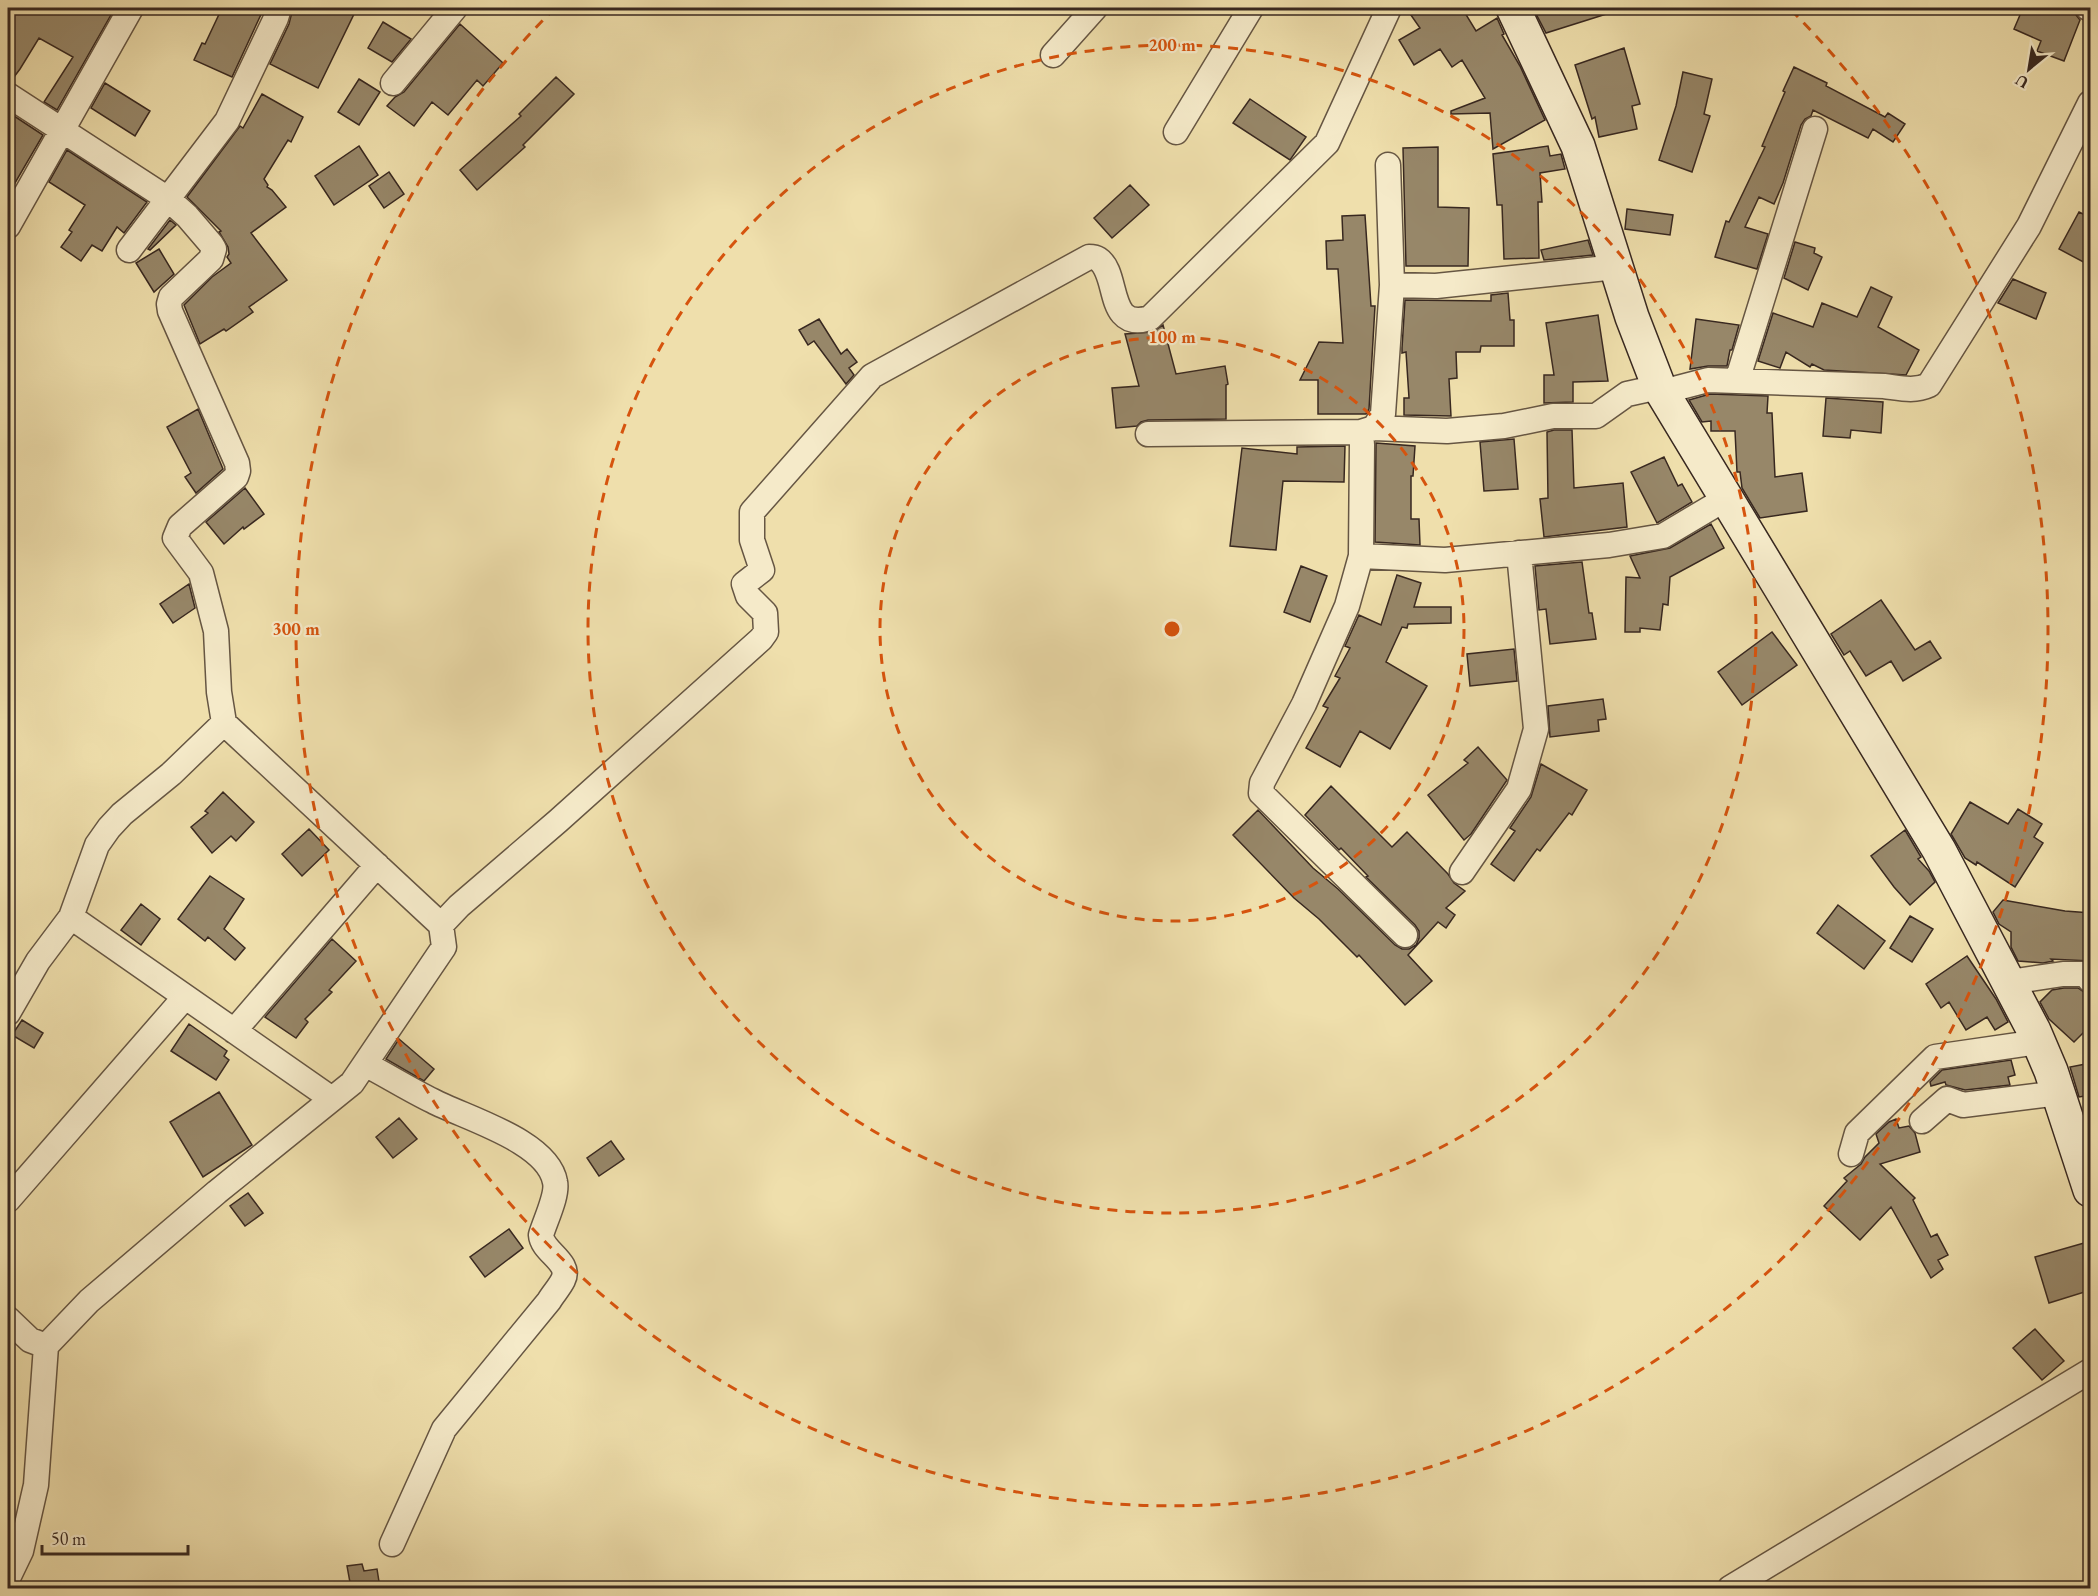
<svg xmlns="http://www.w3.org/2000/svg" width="2098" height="1596" viewBox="0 0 2098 1596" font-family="'EB Garamond',serif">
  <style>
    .building { fill: #978769; stroke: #382820; stroke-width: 1.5 }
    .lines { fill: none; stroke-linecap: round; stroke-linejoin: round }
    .street-casing { stroke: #665643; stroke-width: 27 }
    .secondary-casing { stroke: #382820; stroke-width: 36 }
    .street { stroke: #f5eac9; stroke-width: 24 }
    .secondary { stroke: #f5eac9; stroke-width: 33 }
    .ring { fill: none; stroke: #d6540e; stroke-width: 3; stroke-dasharray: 10 8 }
    .centre { fill: #d6540e; stroke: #f5eac9; stroke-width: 3 }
    .ring-label { font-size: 18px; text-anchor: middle; font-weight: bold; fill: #d6540e; stroke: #f5eac9; stroke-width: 4.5; stroke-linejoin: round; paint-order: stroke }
  </style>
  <rect width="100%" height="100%" fill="#efdfac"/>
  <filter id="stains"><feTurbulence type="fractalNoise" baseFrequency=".00333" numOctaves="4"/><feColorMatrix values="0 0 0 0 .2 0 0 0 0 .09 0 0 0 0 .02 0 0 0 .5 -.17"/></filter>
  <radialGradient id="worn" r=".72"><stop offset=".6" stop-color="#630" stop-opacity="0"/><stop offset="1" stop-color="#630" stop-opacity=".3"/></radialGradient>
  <path class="building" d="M8 8H104L112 13 57 110 44 102 73 57 39 38 20 69 11 81H8Z
    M222 8H264L232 77 194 60 202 43 205 44Z
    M293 8H346L355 12 318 88 270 64 289 24Z
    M1406 8H1462L1476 31 1497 18 1504 34 1502 35 1520 66 1545 120 1493 149 1490 113 1451 114V111L1485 98 1462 60 1452 67 1440 49 1414 65 1399 40 1420 28Z
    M1533 8H1615L1616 11 1546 33Z
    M2023 8H2074L2076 15 2080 20 2064 61 2037 51 2041 41 2014 29Z
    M383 22 411 39 392 62 368 48Z
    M460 24 503 63 483 86 477 80 448 115 432 102 414 126 387 106 395 97 404 92Z
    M1624 48 1640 104 1632 106 1637 129 1599 137 1595 117 1592 119 1575 65Z
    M1794 67 1827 83 1826 86 1885 117 1888 113 1905 124 1893 142 1873 129 1868 138 1813 110 1811 116 1805 119 1801 125 1783 183 1774 204 1759 197 1745 227 1768 234 1757 269 1715 257 1726 221 1729 222 1765 147 1762 146 1785 92 1783 91Z
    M1683 72 1712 79 1704 114 1710 116 1692 172 1659 160 1676 106Z
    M556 77 574 94 523 145 525 147 477 190 460 170 521 116 519 114Z
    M359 79 380 92 359 125 338 112Z
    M105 83 150 111 135 136 91 108Z
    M262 94 303 117 291 142 288 140 264 179 268 185 267 187 272 190 286 207 251 233 287 280 249 307 253 312 226 331 224 329 200 344 184 305 212 277 231 263 227 257 229 254 228 247 219 232 221 231 187 197 240 126 243 128Z
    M1250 99 1306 137 1290 160 1233 123Z
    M8 112 43 135 8 195Z
    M359 146 378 175 334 205 315 176Z
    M1548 146 1550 156 1561 154 1565 169 1540 173 1542 202H1538L1539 258 1504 259 1502 205H1497L1493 154Z
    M1438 147V207L1469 208 1468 266H1406L1403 148Z
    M67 150 147 202 124 233 117 227 102 251 92 245 81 261 61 247 72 232 69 230 85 205 49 182Z
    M389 172 404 194 384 208 369 186Z
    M1130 185 1149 205 1112 238 1094 218Z
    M1627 209 1673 215 1670 235 1625 229Z
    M2079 212 2091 218V266L2059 249Z
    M1365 215 1371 306H1375L1369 409 1366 414H1318V380H1300L1319 342 1343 343 1338 269H1327L1326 241 1343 240 1342 216Z
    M170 220 176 225 150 250 148 249Z
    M1588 240 1593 255 1544 260 1541 250Z
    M1795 242 1815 248 1814 253 1822 257 1808 290 1784 278Z
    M159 249 174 274 154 292 136 263Z
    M2013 279 2046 293 2036 319 1998 303Z
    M1871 287 1892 297 1878 327 1919 350 1906 375 1824 370 1812 364 1810 367 1786 352 1780 368 1758 361 1773 313 1813 327 1822 303 1857 317Z
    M1508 293 1510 320H1514V346H1481L1480 352H1456L1457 378 1449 379 1451 416 1404 415V398H1409L1406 352 1402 353V348L1405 300 1491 301V295Z
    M1598 315 1608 381 1573 382V402L1544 403V375H1554L1546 323Z
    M819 319 841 354 847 349 857 362 849 368 854 375 846 384 814 341 808 345 799 330Z
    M1696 319 1739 325 1732 350H1730L1727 366H1708L1690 369Z
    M1163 325 1176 374 1225 366 1228 384 1226 385V419L1148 420 1141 422 1137 426 1116 428 1112 388 1139 386 1125 334 1152 332Z
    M1710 394 1768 396 1767 413H1772L1775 477 1802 473 1807 511 1760 518 1742 488 1740 472H1737L1735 431H1711V421L1702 422 1689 400Z
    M1826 398 1883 402 1881 433 1851 430 1850 438 1823 436Z
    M198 409 223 469 196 493 185 477 191 473 167 427Z
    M1554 430H1572L1574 488 1623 483 1627 527 1544 537 1540 499 1548 498 1547 432Z
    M1514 439 1518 489 1484 491 1480 442Z
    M1376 443 1415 446 1413 476H1411V519H1419L1420 545 1375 542Z
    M1345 446 1344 482 1283 481 1276 550 1230 546 1242 448 1297 454V447Z
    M1664 457 1678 486 1682 484 1692 502 1657 523 1631 472Z
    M245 488 264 514 244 529 243 527 224 544 206 522Z
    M1711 524 1724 548 1670 577 1668 605 1663 604 1660 630 1640 628V632H1625L1626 577 1640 578 1630 556 1670 548Z
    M1582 562 1589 613H1592L1596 639 1550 644 1546 609 1539 610 1535 566Z
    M1301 566 1327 576 1310 622 1284 612Z
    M1397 575 1421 583 1414 607H1451V623L1408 624 1407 628 1402 627 1386 662 1427 686 1390 749 1360 731 1340 767 1306 748 1328 708 1323 706 1340 678 1335 676 1350 648 1345 646 1359 615 1381 625Z
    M189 584 195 608 173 623 160 604Z
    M1881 600 1915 650 1930 641 1941 658 1903 681 1891 661 1866 676 1850 651 1844 655 1831 634Z
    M1772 632 1797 665 1742 705 1718 672Z
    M1514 649 1517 681 1470 686 1467 654Z
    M1603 699 1606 719 1598 720 1599 731 1550 737 1548 706Z
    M1478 747 1507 780 1471 834 1464 840 1428 795 1468 763 1464 760Z
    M1541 764 1587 790 1572 815 1569 813 1540 851 1537 849 1514 881 1491 864 1515 831 1510 828 1531 797Z
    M1331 786 1392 847 1407 832 1448 874 1454 883 1465 891 1446 908 1455 915 1446 928 1438 922 1408 955 1432 981 1405 1005 1359 955 1357 957 1319 919 1294 898 1233 835 1258 810 1313 868 1338 889 1395 945 1402 949H1409L1416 945 1419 938V931L1415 925 1366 877 1368 876 1341 848 1339 850 1305 815Z
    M223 792 254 822 236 841 231 836 212 853 191 827 208 813 205 811Z
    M1970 802 2008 824 2018 809 2042 824 2034 837 2043 843 2015 887 1977 862 1976 865 1965 858 1951 834Z
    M309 829 329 850 302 876 282 854Z
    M1905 830 1921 857 1918 859 1929 871 1935 882 1910 905 1894 887 1871 856Z
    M210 876 244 899 224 929 245 948 235 960 208 937 205 941 178 919Z
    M2003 900 2065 911 2091 913V961L2051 959 2053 961 2043 963 2018 961 2011 947V932L1999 924 1993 912Z
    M141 904 160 919 141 945 121 930Z
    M1838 905 1885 941 1864 969 1817 933Z
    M1910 916 1933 929 1912 962 1890 948Z
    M332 939 356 961 329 990 332 992 305 1019 308 1022 296 1038 265 1017Z
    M1967 956 1996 999 2008 1022 1995 1030 1987 1017 1966 1030 1949 1002 1941 1008 1926 984Z
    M2064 988H2078L2091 997V1025L2074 1042 2049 1019 2040 1002 2052 990Z
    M22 1020 43 1033 34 1048 12 1035Z
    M189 1024 227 1051 224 1056 229 1060 216 1080 171 1051Z
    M399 1039 434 1069 424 1081 386 1059Z
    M2011 1060 2015 1075 2008 1077 2010 1085 1965 1090 1946 1085 1945 1082 1931 1086 1930 1082 1942 1070Z
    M2091 1063V1095L2079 1097 2070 1067Z
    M219 1092 252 1145 203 1177 170 1122Z
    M399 1118 417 1139 393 1158 376 1137Z
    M1896 1119 1899 1128 1909 1126 1915 1133 1920 1152 1880 1164 1915 1198 1913 1200 1931 1237 1937 1234 1948 1255 1938 1260 1943 1269 1931 1278 1891 1207 1860 1240 1824 1206 1847 1181 1844 1178 1861 1164 1865 1157 1879 1143 1876 1134 1889 1122Z
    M611 1141 624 1159 599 1176 587 1158Z
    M248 1193 263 1213 245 1226 230 1206Z
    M509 1229 523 1248 485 1277 470 1257Z
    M2091 1241V1290L2049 1303 2035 1257Z
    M2035 1329 2064 1361 2042 1380 2013 1348Z
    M362 1564 364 1571 377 1569 380 1588H351L347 1566Z"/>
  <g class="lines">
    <defs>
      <path id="street" d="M2088 8 2090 9
        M1053 55 1095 8
        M393 83 455 8
        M8 95 168 199 187 216 211 244 214 249 211 259 171 297 169 304 170 311 237 463 238 471 236 477 180 526 175 538 201 573 216 631 219 692 224 723 171 774 122 814 109 828 97 845 71 917 38 961 8 1013
        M1176 132 1251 8
        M1388 165 1392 285
        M8 226 131 8
        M129 250 227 121 276 18 279 8
        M1737 381 1815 129
        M1662 392 1708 380 1884 386C1900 388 1914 392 1929 385L2029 226 2090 103
        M1374 428 1447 431 1504 426 1553 416H1596L1627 394 1659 387
        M1148 434 1361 432
        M1361 556 1445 560 1609 545 1663 536 1727 498
        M224 723 441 925
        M1462 872 1519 789 1536 729 1519 553
        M71 917 332 1099
        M1405 935 1261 793 1262 783 1304 704 1347 606 1361 556 1362 445 1361 432 1374 428 1383 414 1392 285 1436 286 1616 267
        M2009 982 2063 974H2086L2090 980
        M234 1031 377 865
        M365 1064C388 1076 410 1090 433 1101 465 1118 548 1141 555 1182 558 1195 545 1221 541 1235 542 1252 572 1262 563 1280 559 1288 553 1294 549 1301L444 1429 392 1544
        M1922 1121 1947 1099 1963 1105 2059 1093
        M1851 1154 1857 1133 1935 1057 2039 1042
        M8 1200 185 997
        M8 1319 30 1340 46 1346 89 1301 217 1192 352 1083 444 947 441 925 459 906 558 821 761 639 766 632 765 613 748 596 744 584 762 570 752 540V512L872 376 1089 257C1092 257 1095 257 1098 259 1120 273 1105 332 1150 318L1327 143 1389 8
        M8 1578 21 1551 36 1485 46 1346
        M1730 1588 2090 1371"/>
      <path id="secondary" d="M1513 8 1578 146 1632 317 1659 387 1939 850 2034 1031 2051 1071 2090 1190"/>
    </defs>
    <use href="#street" class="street-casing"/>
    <use href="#secondary" class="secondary-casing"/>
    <use href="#street" class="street"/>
    <use href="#secondary" class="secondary"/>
  </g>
  <g class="ring">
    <circle cx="1172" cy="629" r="292"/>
    <circle cx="1172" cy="629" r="584"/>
    <path d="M1791 10A876 876 0 1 1 553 10"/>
  </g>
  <circle cx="1172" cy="629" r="9" class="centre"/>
  <g class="ring-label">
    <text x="1172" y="51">200 m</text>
    <text x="1172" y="343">100 m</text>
    <text x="296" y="635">300 m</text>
  </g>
  <rect width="2098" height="1596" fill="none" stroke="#efdfac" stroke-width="30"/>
  <rect x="9" y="9" width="2080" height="1578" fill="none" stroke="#382820" stroke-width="3"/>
  <rect x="15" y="15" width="2068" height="1566" fill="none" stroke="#382820" stroke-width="1.5"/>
  <g transform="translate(2029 69) rotate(210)" stroke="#f5eac9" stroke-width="4.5" paint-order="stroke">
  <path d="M0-4.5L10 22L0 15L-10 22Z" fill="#382820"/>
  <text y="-9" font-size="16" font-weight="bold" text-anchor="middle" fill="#382820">U</text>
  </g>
  <path d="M42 1545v9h146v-9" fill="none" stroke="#382820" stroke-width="3"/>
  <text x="51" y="1545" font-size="18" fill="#382820" stroke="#f5eac9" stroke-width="4.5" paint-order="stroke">50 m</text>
  <rect width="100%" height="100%" filter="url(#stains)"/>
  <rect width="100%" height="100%" fill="url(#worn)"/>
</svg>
